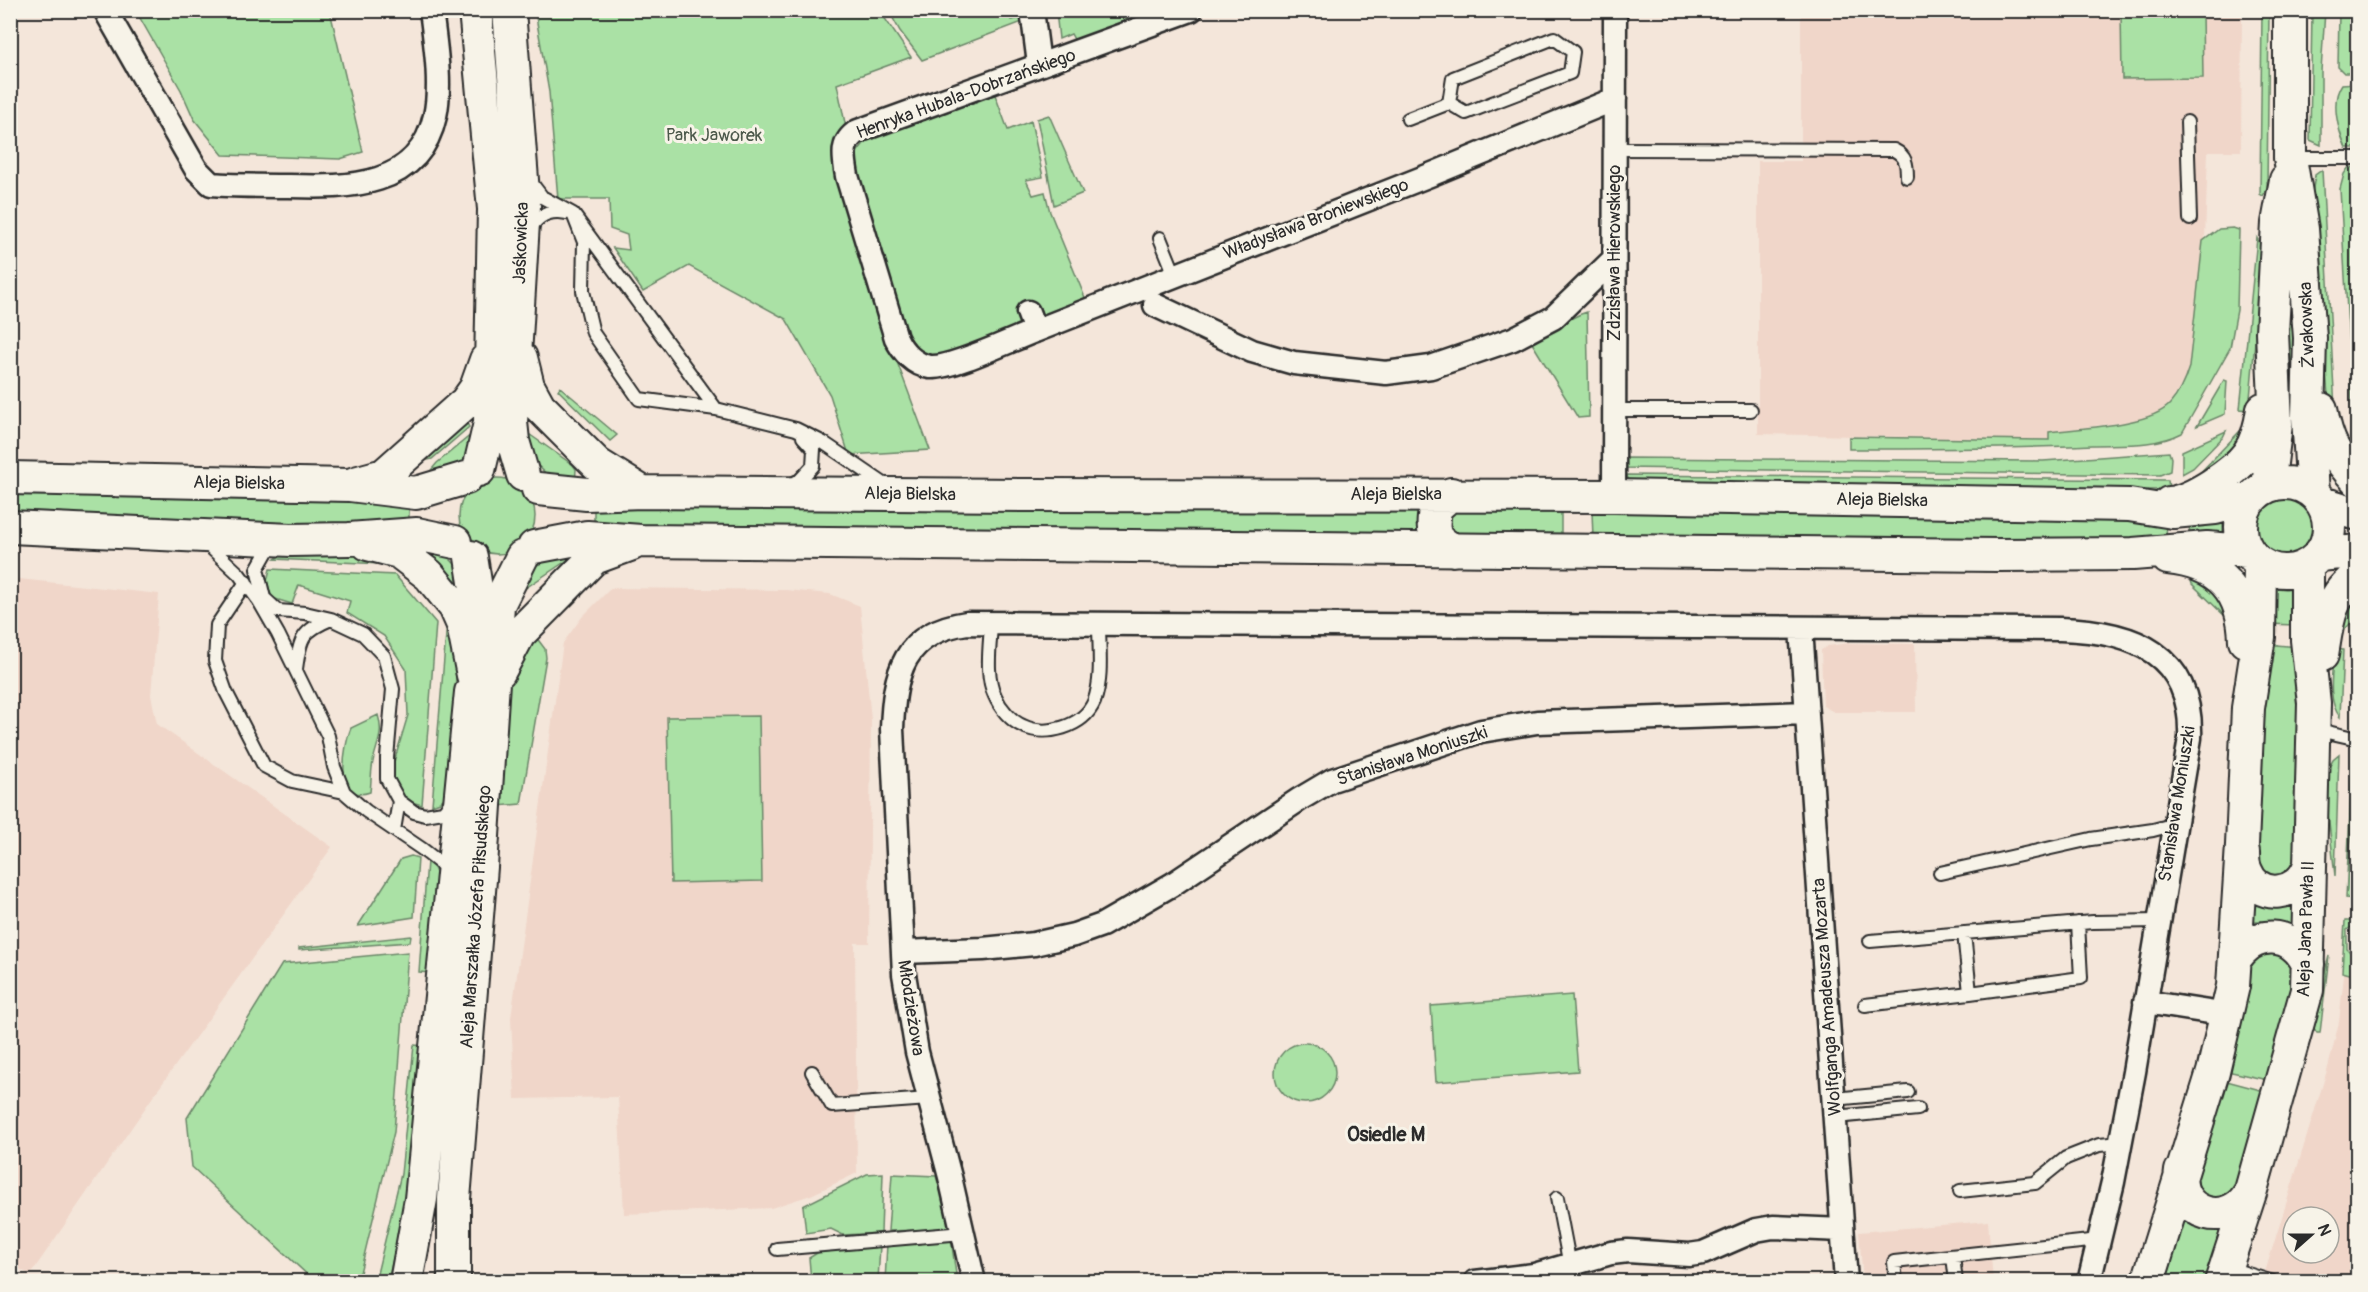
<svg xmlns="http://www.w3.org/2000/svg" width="2368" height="1292" viewBox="0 0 2368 1292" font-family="Pangolin,sans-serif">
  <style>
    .built { fill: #f0d6c9; fill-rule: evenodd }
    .green { fill: #aae1a5; stroke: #6a8668; stroke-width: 1.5 }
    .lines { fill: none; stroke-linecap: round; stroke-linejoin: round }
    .lane-casing { stroke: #2b2b2b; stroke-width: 16 }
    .street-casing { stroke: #2b2b2b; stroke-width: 27 }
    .secondary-casing { stroke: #2b2b2b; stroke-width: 36 }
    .lane { stroke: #f7f3e8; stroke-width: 12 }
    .street { stroke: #f7f3e8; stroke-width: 22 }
    .secondary { stroke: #f7f3e8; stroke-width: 32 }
    .labels { text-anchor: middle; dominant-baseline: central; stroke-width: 6; stroke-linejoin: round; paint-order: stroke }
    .street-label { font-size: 18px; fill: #2b2b2b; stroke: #f7f3e8 }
    .park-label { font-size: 18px; fill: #4b584a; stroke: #f7f3e8 }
    .neighbourhood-label { font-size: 20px; font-weight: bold; fill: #2b2b2b; stroke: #f7f3e8 }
  </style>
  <rect width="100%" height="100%" fill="#f4e6da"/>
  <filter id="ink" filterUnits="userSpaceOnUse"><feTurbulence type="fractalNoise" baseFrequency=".0167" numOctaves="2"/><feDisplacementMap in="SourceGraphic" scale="12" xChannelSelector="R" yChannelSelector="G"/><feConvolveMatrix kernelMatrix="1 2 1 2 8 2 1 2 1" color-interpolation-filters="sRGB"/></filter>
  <g filter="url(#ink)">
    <path class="built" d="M1801 11H2242L2241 151H2208L2205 239 2189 367 2184 381 2169 405 2154 415 2139 420 2049 432V440L1758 434V161H1801Z
      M10 578 159 594 151 695 157 724 332 847 152 1098 30 1275 10 1263Z
      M611 588 786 590 830 594 860 606 871 720 869 943H855L857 1173 811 1195 771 1208 624 1214 618 1097 515 1099 511 1018 563 643 582 617Z
      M1849 643 1915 644 1916 712H1834L1823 706 1821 650 1828 646Z
      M2345 966 2358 970 2357 1281 2262 1282 2329 1064 2339 1022ZM2293 1217H2329V1253H2293Z
      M1988 1221 1993 1281H1863L1859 1232Z"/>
    <path class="green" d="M936 10 940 11 942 14 951 11 1010 10 1011 20 1026 17 1025 21 922 60 900 31 889 11H924L925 14Z
      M136 11H330L363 152 340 159 223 155 194 119 181 90Z
      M535 11H880L911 57 837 84 890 343 930 450 849 455 830 395 786 319 689 266 643 292 613 248 629 250 627 235 610 229 609 199H558L549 92Z
      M1056 11H1126L1129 20 1075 41 1071 34 1059 39Z
      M2121 11H2202L2203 78 2122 79Z
      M2262 11H2269L2267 188 2263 196 2260 194Z
      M2312 11H2325L2321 71V145L2310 140Z
      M2339 11H2357V73H2344L2338 67Z
      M2357 83V148H2346C2338 130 2330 101 2342 84Z
      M994 92 1008 130 1031 121 1043 177 1026 180 1033 195 1045 192 1050 212 1086 300 935 361 911 350 853 163 858 151 866 141Z
      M1049 115 1083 193 1054 205 1037 119Z
      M2349 167 2358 168 2357 346H2349L2340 189 2344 174Z
      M2322 170 2335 409 2329 408 2312 195 2315 175Z
      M2233 228 2239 230 2237 310 2230 348 2182 433C2155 447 2122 444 2092 445 2011 449 1930 449 1849 449V437L2049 440V432C2079 428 2150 426 2170 404 2179 394 2185 380 2189 367L2203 241 2219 229Z
      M2257 238 2263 249 2249 410 2240 409Z
      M2291 252 2301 410H2285Z
      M1587 312 1589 417 1578 418 1532 343C1551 334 1567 317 1587 312Z
      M2352 351H2357V416L2352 407 2349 354Z
      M2224 380 2227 381 2225 414 2197 426Z
      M560 387 609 428 617 435 610 441 558 390Z
      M463 416 469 427 432 459 423 461Z
      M2249 430 2244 442 2194 479 2240 431Z
      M2226 431 2223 437 2193 468 2182 474V451Z
      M526 432 573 465 576 469 575 487 553 480 534 462Z
      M472 434 467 458 454 468 422 481 437 463Z
      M2169 452 2171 458 2170 471 2160 475 1624 468V458L2043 461Z
      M1626 475 2168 480 2169 490 1642 487 1631 483Z
      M459 516a38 38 0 1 1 76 0a38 38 0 1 1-76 0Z
      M10 490C143 499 276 498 409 499V529L11 515Z
      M2255 526a30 30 0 1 1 60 0a30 30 0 1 1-60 0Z
      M594 501 1424 508V536L594 528Z
      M1561 510V541L1458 540 1448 532 1450 511Z
      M1592 511 2167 519 2166 540 1593 538Z
      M2223 518V534L2189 539 2190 521Z
      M422 548 442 551 460 569 464 592Z
      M288 550 360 551 383 564 275 559Z
      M573 555 569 559 512 597C527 566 539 560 573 555Z
      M270 569 395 575 436 623 422 805 408 801 396 788 391 772 408 715 406 669 384 636 347 613 350 601 299 585 292 604 272 598 267 581Z
      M2188 571 2213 582 2230 621 2192 584Z
      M2357 583V617L2345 629H2335Z
      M2269 587 2286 589 2298 587 2297 625 2268 624Z
      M447 622 459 637 447 795 440 802 432 805Z
      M536 637 545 649 546 658 521 804 498 806 508 672Z
      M2266 644 2299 647 2296 753 2302 813 2300 861 2289 877H2266L2254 855Z
      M2334 648 2343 650 2340 717C2326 699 2333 669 2334 648Z
      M378 715C385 737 374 747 372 768 371 776 371 784 370 792 333 805 344 745 351 728Z
      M759 716 762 881 671 883 667 717Z
      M2353 749 2357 751 2358 800 2354 802 2349 860V890L2357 896V899L2346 898Z
      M2339 754 2335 876 2328 814 2329 767 2333 759Z
      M411 856 418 858 414 917 358 926 401 859Z
      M427 861C436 867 437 875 438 885L431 973 419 972Z
      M2253 900 2294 901 2295 927 2273 921H2253Z
      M2345 921H2355L2356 924 2347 930V949C2357 958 2358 963 2357 976L2342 972Z
      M411 936 410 942 299 950V948Z
      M408 952 394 1132 358 1281H314L192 1167 187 1118 282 964Z
      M2271 954C2285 955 2292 964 2294 977L2272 1081 2227 1071 2250 964 2262 955Z
      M2329 956 2320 1033H2317L2311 1024Z
      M1572 995 1578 1071 1436 1082 1431 1006Z
      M1275 1073a30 30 0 1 1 60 0a30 30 0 1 1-60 0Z
      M414 1045 425 1046 413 1168 388 1281 375 1282 401 1174Z
      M2223 1080 2268 1092 2238 1187 2229 1199H2203L2194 1183Z
      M883 1173 881 1233 843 1235 831 1229 806 1233 803 1206 867 1174Z
      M892 1174 936 1176 952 1229 888 1231Z
      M2185 1213 2226 1230 2210 1281 2164 1282Z
      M951 1239 957 1281 885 1282 887 1244Z
      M880 1245 878 1281H811L809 1258 822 1250Z"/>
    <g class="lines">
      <defs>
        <path id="lane" d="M1408 119 1449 103 1466 113 1570 73 1573 52 1554 38 1453 78 1449 103
          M2187 122 2190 219
          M1615 149 1894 150C1906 156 1907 164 1907 177
          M2291 158H2358
          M529 180 542 197 573 214 716 409
          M573 214 584 242 583 291 593 333 639 399 716 409 796 429 824 443 887 486
          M529 231C536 217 549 209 566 213
          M1160 238 1175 275
          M1614 410H1751
          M788 486 800 480 813 466 814 449 803 437
          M207 544 239 574 259 601 278 634 328 736 334 767 344 792 366 811 422 849 450 871
          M276 544 270 546 257 569 264 598 278 611 305 613 331 619 363 634 384 656 393 689 387 758V779L399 801 414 812 425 815 443 812 453 800
          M246 582 217 625 215 661 226 692 264 766 292 781 344 792
          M991 624C990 647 985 675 995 696 1000 708 1011 721 1023 726 1046 737 1083 727 1094 702 1103 679 1099 648 1099 624
          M296 669C300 638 302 631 331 619
          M2314 729 2358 739
          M394 830 399 801
          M1940 873 2091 839 2153 830 2176 824
          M1870 941 2093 922 2159 921
          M1970 993 2081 978 2078 923
          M1865 1005 1970 993 1964 933
          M812 1072 832 1106 929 1099
          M1834 1099 1908 1092
          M1836 1117 1918 1109
          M1960 1191 2035 1183 2066 1158 2099 1145 2121 1143
          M1557 1198 1570 1266
          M777 1249 963 1233
          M1953 1256 1956 1282
          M2226 1267 2273 1282
          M1896 1282 1894 1262 2099 1240"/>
        <path id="street" d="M105 10 196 169 211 184C237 186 263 186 289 186 349 188 419 188 435 116 442 85 435 42 431 10
          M1032 10 1039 64
          M1155 305 1252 351 1294 363 1386 373 1431 367 1513 339 1553 318 1614 259
          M1028 312 1035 331 1430 175 1615 99
          M1035 331C1013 339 951 369 930 367 914 365 902 351 896 338L847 176C844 157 840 142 858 131L1191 10
          M1614 496 1615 10
          M1801 628 1846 1282
          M903 952 983 949 1034 944 1074 935 1102 925 1173 884 1300 799 1332 780 1481 731 1537 722 1807 713
          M2145 1002 2228 1015
          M974 1282 950 1177 917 1052 904 974 892 729C894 673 903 632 967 623L2060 629C2134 631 2193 654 2190 738L2134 1072 2113 1182 2089 1282
          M1475 1282 1534 1275 1611 1253 1628 1251 1689 1255 1703 1253 1756 1230 1773 1227 1842 1230"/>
        <path id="secondary" d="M475 10 494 209 490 423 479 470
          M509 10 524 206 511 422 513 441 523 475
          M2290 10V158L2302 229 2310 338 2308 417 2313 493
          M521 358 528 386 539 406 597 464 642 492
          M2321 409C2327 443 2335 456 2358 481
          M10 478 350 485 416 493 466 478
          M2241 527a44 44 0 1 1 88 0a44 44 0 1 1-88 0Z
          M355 483 384 475 466 402 476 388 486 360
          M2268 486 2276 424 2272 332 2278 223 2286 180
          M538 489 587 494 642 492 1024 495 1614 496 2129 505 2173 512 2215 508 2252 498
          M1451 494 1435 508C1432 533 1432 537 1453 550
          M2169 503C2192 501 2234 473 2248 454 2257 441 2261 424 2263 409
          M2322 503 2358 514
          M10 527 291 540 349 539 417 534 455 542
          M368 544 399 552 429 575 455 607 463 625 473 675
          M534 547 587 537 641 541 1997 555 2133 554 2207 548 2247 551
          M2320 555 2358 551
          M471 557 478 601 475 642
          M2168 558C2219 563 2244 591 2245 641
          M2322 655C2327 624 2329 594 2358 576
          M499 672 519 634 594 558 632 544
          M2243 852C2243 859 2243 865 2246 871 2258 902 2299 896 2309 867
          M2235 959C2255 929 2292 930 2308 964
          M2181 1171C2174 1216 2232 1231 2251 1190
          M406 1282 421 1199 471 692
          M454 1282V1199L481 867 498 605 522 557
          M2148 1282 2213 1072 2233 986 2242 845 2248 708 2259 637 2260 564
          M2221 1282 2251 1190 2307 990 2314 703 2307 640V566"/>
      </defs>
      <use href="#lane" class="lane-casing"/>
      <use href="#street" class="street-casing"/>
      <use href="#secondary" class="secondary-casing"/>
      <use href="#lane" class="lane"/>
      <use href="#street" class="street"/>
      <use href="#secondary" class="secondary"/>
    </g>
  </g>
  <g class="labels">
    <g class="street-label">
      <text transform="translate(966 94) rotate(-20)">Henryka Hubala-Dobrzańskiego</text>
      <text transform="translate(1316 219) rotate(-21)">Władysława Broniewskiego</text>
      <text transform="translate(521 243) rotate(-88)">Jaśkowicka</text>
      <text transform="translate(1614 253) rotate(-90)">Zdzisława Hierowskiego</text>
      <text transform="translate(2307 325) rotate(-92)">Żwakowska</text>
      <text transform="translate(239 483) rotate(1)">Aleja Bielska</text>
      <text transform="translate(910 494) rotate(1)">Aleja Bielska</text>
      <text x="1396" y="494">Aleja Bielska</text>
      <text transform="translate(1882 500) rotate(1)">Aleja Bielska</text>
      <text transform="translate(1412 756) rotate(-18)">Stanisława Moniuszki</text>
      <text transform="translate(2177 804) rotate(-81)">Stanisława Moniuszki</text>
      <text transform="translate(476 917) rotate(-86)">Aleja Marszałka Józefa Piłsudskiego</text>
      <text transform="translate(2306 929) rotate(-88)">Aleja Jana Pawła II</text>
      <text transform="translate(1827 997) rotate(-94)">Wolfganga Amadeusza Mozarta</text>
      <text transform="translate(911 1008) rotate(81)">Młodzieżowa</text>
    </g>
    <g class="park-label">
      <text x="714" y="135">Park Jaworek</text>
    </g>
    <g class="neighbourhood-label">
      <text x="1386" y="1134">Osiedle M</text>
    </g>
  </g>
  <rect width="2368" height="1292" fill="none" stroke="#f7f3e8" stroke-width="36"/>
  <rect x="18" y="18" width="2332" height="1256" fill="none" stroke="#2b2b2b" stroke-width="2" filter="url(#ink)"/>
  <g transform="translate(2311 1235) rotate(69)"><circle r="28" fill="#f7f3e8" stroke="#a5a39c" stroke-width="1.5"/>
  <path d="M0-4.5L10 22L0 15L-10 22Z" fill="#2b2b2b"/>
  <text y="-9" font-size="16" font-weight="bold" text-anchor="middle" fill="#2b2b2b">N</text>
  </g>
</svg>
